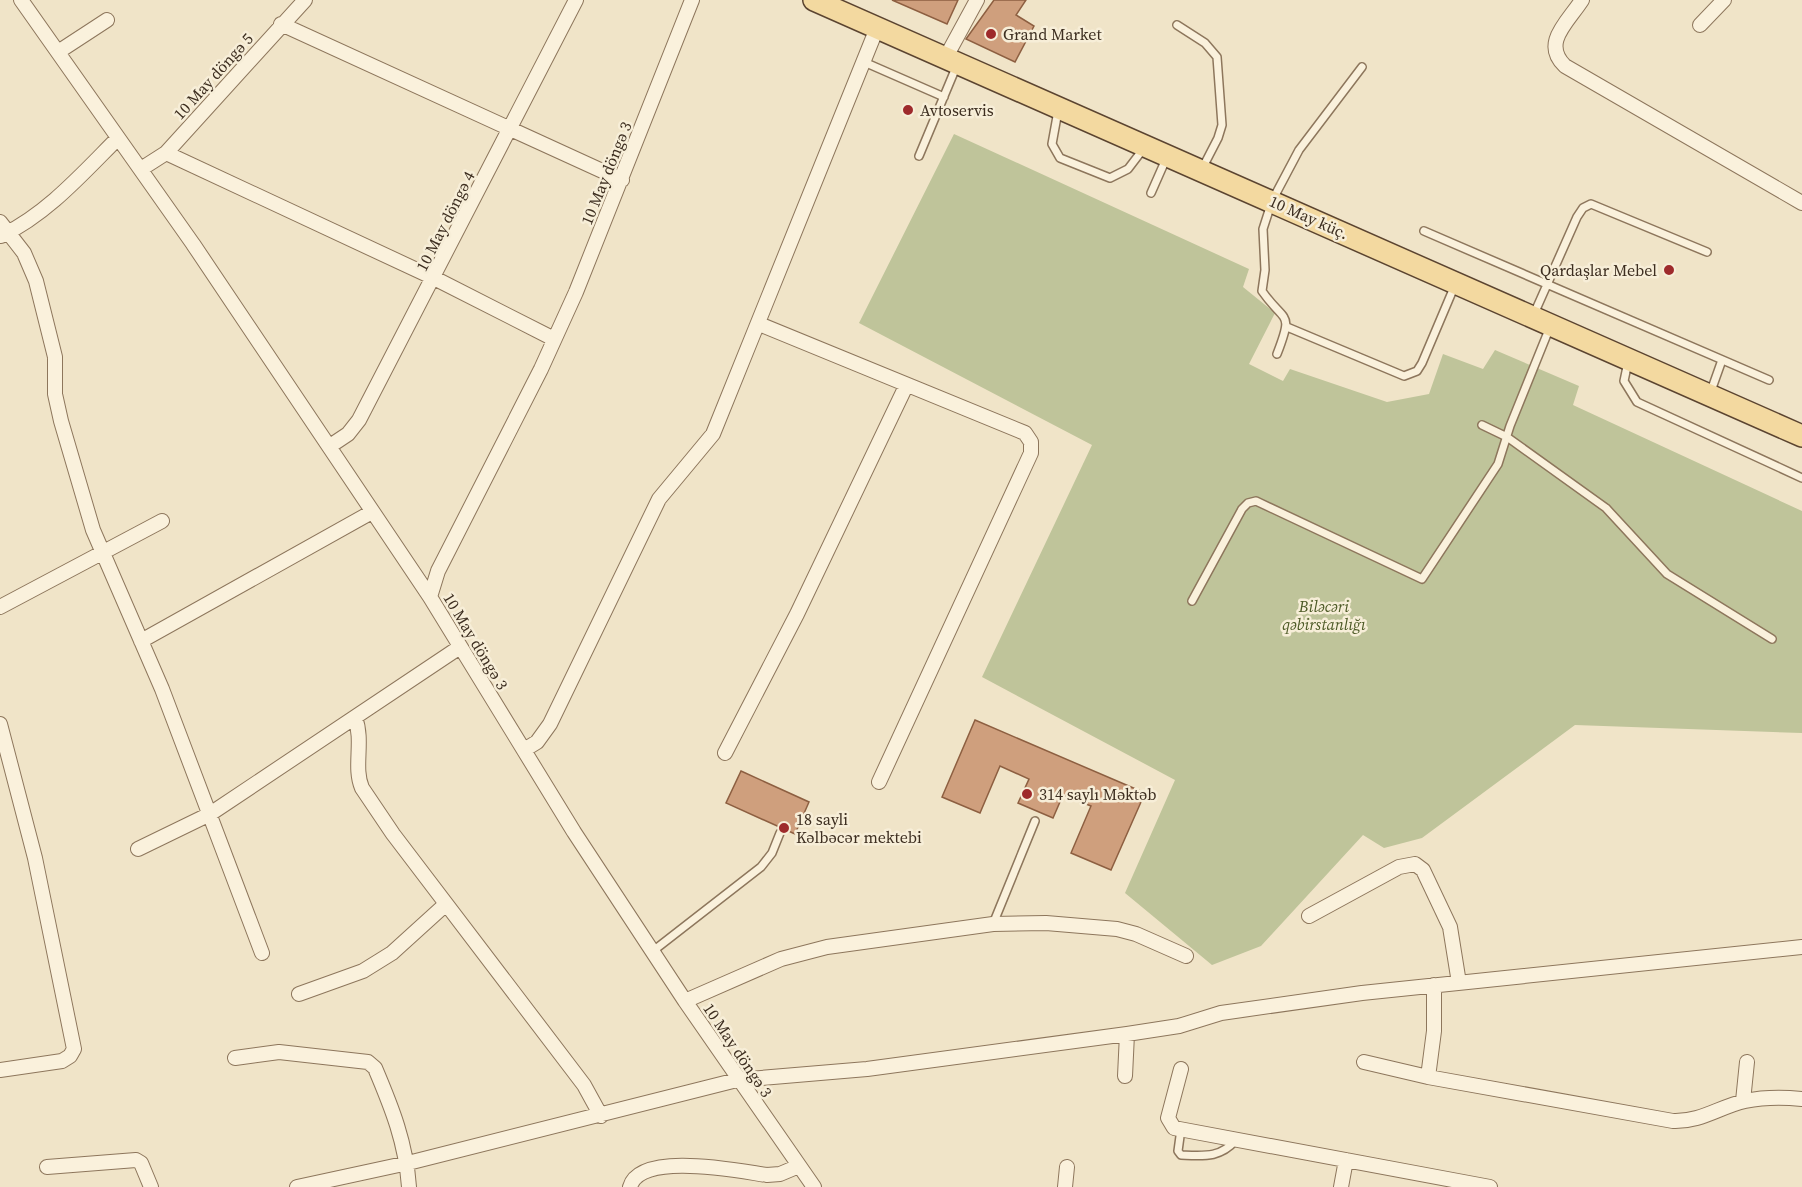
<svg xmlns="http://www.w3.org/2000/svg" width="1802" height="1187" viewBox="0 0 1802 1187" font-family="'Source Serif 4',serif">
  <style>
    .cemetery { fill: #bfc49a }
    .building { fill: #cf9f7d; stroke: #8d5f41; stroke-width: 1.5 }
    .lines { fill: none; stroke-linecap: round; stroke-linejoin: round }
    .lane-casing { stroke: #8d765c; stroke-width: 10 }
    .street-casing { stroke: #8d765c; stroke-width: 16 }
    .primary-casing { stroke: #5b4430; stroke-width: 24 }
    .lane { stroke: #faf1dc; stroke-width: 7 }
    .street { stroke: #faf1dc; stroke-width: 14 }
    .primary { stroke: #f3d9a0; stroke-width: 21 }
    .poi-dot { fill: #9e2a2b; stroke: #f7eed8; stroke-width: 2 }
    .labels { text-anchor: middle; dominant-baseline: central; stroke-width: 5; stroke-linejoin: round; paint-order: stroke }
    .poi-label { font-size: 16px; fill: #3d2e20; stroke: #f7eed8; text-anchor: start }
    .street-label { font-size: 16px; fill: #3d2e20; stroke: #f7eed8 }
    .park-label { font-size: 16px; font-style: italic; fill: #4d5a26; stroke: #f7eed8 }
  </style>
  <rect width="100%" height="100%" fill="#f0e4c8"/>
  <path class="cemetery" d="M954 134 1249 269 1243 287 1275 313 1249 364 1283 381 1290 369 1387 402 1429 394 1443 354 1483 369 1495 350 1579 386 1573 405 1802 511V733L1575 725 1422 838 1384 848 1363 835 1261 946 1212 965 1125 893 1175 780 982 677 1092 445 859 323Z"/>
  <path class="building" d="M892 0H958L947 24Z
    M994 0H1026L1016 15 1034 26 1015 62 966 39Z
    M975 720 1145 793 1111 870 1071 853 1091 806 1063 795 1053 818 1018 803 1029 779 1000 766 980 813 942 797Z
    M741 771 809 802 795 834 726 803Z"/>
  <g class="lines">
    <defs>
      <path id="lane" d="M1177 25 1205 43 1217 57 1222 125 1218 138 1202 169
        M864 62 944 97
        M1058 111 1052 144 1060 158 1110 178 1128 169 1144 148
        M919 156 957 65
        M1151 193 1166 159
        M1424 231 1769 380
        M1534 314 1577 217 1583 208 1591 204 1707 252
        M1287 327 1404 376 1417 371 1422 363 1455 285
        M1277 354C1294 310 1285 324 1262 291L1265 270 1263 229 1272 201 1299 150 1362 67
        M1628 362 1624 381 1637 402 1802 478
        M1711 391 1722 360
        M1482 425 1507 437 1606 508 1667 574 1772 639
        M1192 601 1242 509 1248 503 1256 501 1422 579 1498 464 1510 426 1550 327
        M993 924 1035 821
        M653 951 761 867 772 853 780 833
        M1181 1129 1178 1151 1181 1155C1205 1156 1220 1158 1236 1140"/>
      <path id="street" d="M21 0 193 244 430 597
        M692 0 576 292 541 369 438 571 430 597 574 832 685 1001 814 1187
        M1582 0C1568 22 1541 43 1565 66L1802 203
        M281 24 622 180
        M1700 25 1724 0
        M58 52 107 20
        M946 57 977 0
        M166 153 434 278 554 339
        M141 169 166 153 305 0
        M0 222 24 253 36 281 55 357V394L61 421 93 530 162 689 262 953
        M1 236C47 214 82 174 118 138
        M759 324 1025 433 1031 442V453L879 782
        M330 446 348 434 359 420 576 0
        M0 607 162 521
        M141 641 372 512
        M355 717C364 742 353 767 362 788L393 834 584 1085 601 1116
        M0 724 35 858 74 1049 70 1056 62 1061 0 1070
        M524 750 537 742 550 724 659 499 713 434 877 28
        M725 753 797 614 906 386
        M138 849 210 814 460 647
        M1309 916 1399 867 1415 864 1423 870 1450 927 1459 983
        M1434 985V1031L1428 1077 1673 1121C1701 1122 1719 1107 1745 1101 1764 1097 1783 1097 1802 1099
        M299 994 363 971 392 953 446 904
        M685 1001 781 959 827 947 993 924 1046 923 1117 929 1136 934 1186 956
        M235 1058 279 1052 368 1062 375 1068C392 1108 406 1143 409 1187
        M1364 1062 1428 1077
        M1181 1069 1168 1118 1174 1128 1490 1187
        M1125 1076 1127 1034
        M1743 1101 1747 1062
        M47 1167 136 1160 141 1163 151 1187
        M297 1187 408 1163 737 1080 867 1069 1127 1034 1179 1026 1221 1013 1362 993 1802 947
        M630 1187C640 1151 738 1171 767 1175L780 1174 799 1166
        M1065 1187 1067 1167
        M1341 1187 1346 1160"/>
      <path id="primary" d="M814 0 1802 436"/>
    </defs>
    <use href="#lane" class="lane-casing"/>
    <use href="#street" class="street-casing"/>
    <use href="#primary" class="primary-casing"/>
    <use href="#lane" class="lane"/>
    <use href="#street" class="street"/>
    <use href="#primary" class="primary"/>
  </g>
  <g class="poi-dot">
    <circle cx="991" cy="34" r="6"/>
    <circle cx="908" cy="110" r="6"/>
    <circle cx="1669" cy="270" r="6"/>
    <circle cx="1027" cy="794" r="6"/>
    <circle cx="784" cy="828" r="6"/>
  </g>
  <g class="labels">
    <g class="poi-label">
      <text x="1003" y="34">Grand Market</text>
      <text x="920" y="110">Avtoservis</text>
      <text x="1657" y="270" text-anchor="end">Qardaşlar Mebel</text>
      <text x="1039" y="794">314 saylı Məktəb</text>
      <text x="796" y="819">18 sayli<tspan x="796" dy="18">Kəlbəcər mektebi</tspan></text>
    </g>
    <g class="street-label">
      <text transform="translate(213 76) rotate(-48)">10 May döngə 5</text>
      <text transform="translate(606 173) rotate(-68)">10 May döngə 3</text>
      <text transform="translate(1309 217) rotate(24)">10 May küç.</text>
      <text transform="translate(445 221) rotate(-63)">10 May döngə 4</text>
      <text transform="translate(476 641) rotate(59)">10 May döngə 3</text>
      <text transform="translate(738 1050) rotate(56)">10 May döngə 3</text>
    </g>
    <g class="park-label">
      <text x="1324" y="606">Biləcəri<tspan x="1324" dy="18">qəbirstanlığı</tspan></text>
    </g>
  </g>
</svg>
